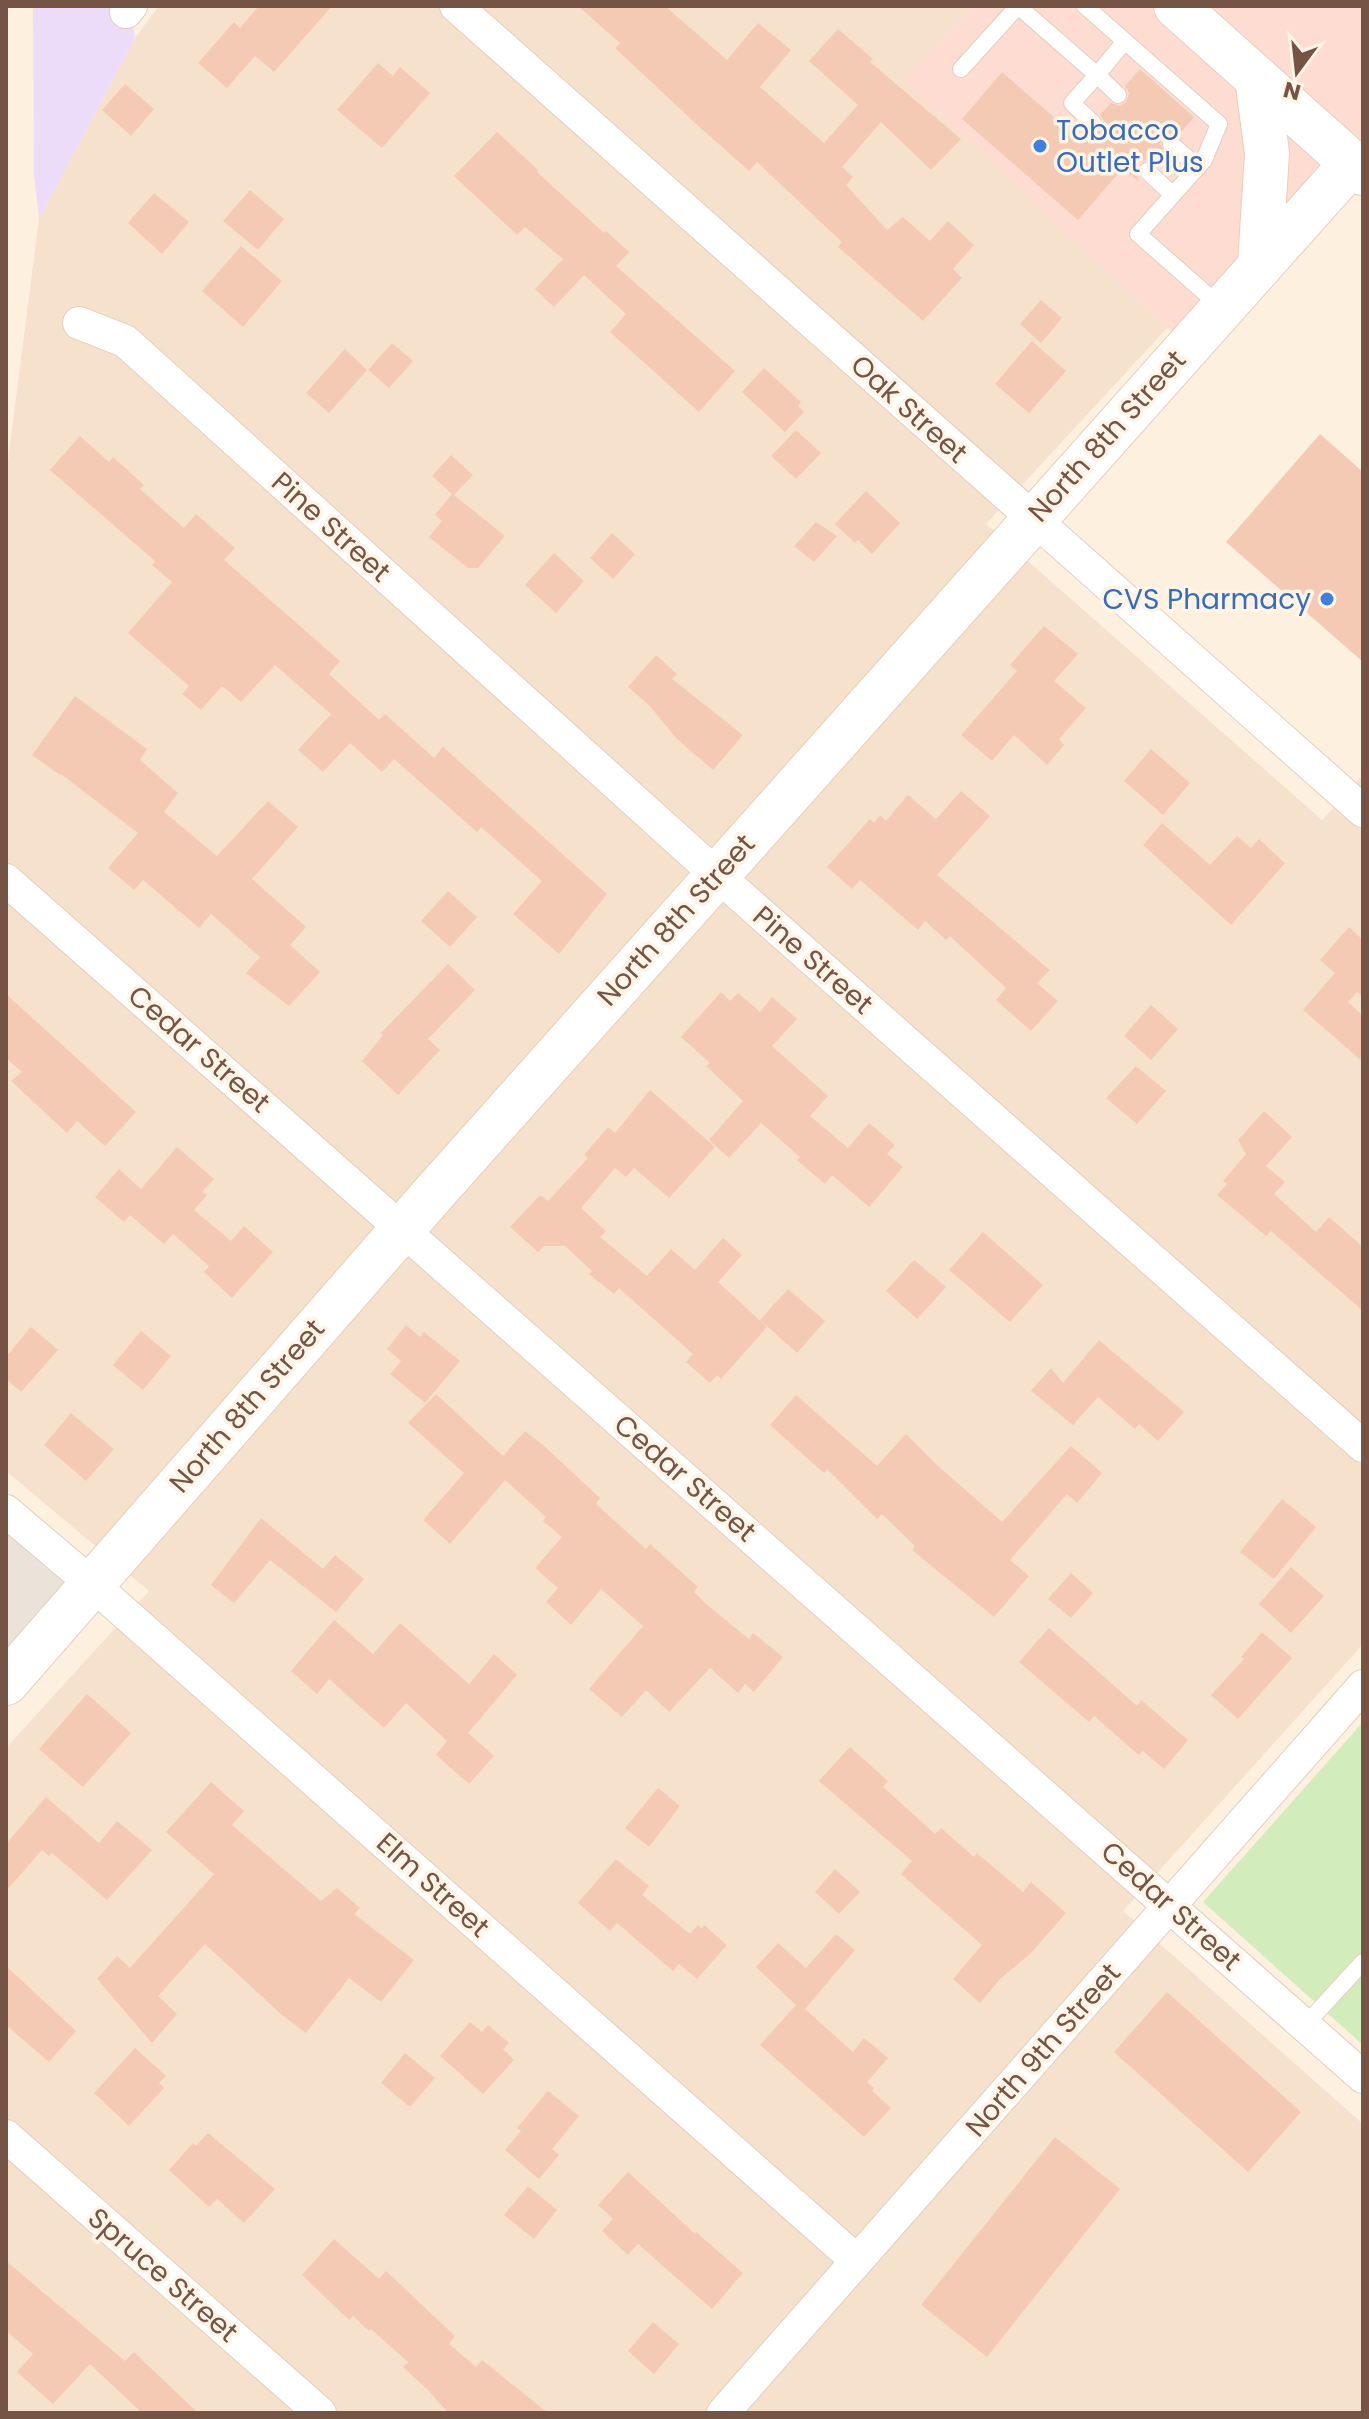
<svg xmlns="http://www.w3.org/2000/svg" width="1369" height="2419" viewBox="0 0 1369 2419" font-family="Poppins,sans-serif">
  <style>
    .residential { fill: #f6e1cc }
    .commercial { fill: #ffdcd1 }
    .industrial { fill: #ebe2da }
    .education { fill: #eddbfa }
    .green { fill: #d2ecbc }
    .building { fill: #f5cab4 }
    .lines { fill: none; stroke-linecap: round; stroke-linejoin: round }
    .lane-casing { stroke: #e4cdbd; stroke-width: 18 }
    .street-casing { stroke: #e4cdbd; stroke-width: 34 }
    .secondary-casing { stroke: #e9cdb9; stroke-width: 46 }
    .lane { stroke: #fff; stroke-width: 16 }
    .street { stroke: #fff; stroke-width: 32 }
    .secondary { stroke: #fff; stroke-width: 44 }
    .shop-dot { fill: #3f7fe0; stroke: #fff4e6; stroke-width: 3 }
    .labels { text-anchor: middle; dominant-baseline: central; stroke-width: 7; stroke-linejoin: round; paint-order: stroke }
    .shop-label { font-size: 28px; fill: #366cbe; stroke: #fff4e6; text-anchor: start }
    .street-label { font-size: 28px; fill: #755345; stroke: #fff4e6 }
  </style>
  <rect width="100%" height="100%" fill="#fef0de"/>
  <path class="residential" d="M159 6H974L905 81 1168 327 986 524 1322 820 1363 775V1644L1123 1911 1363 2124V2413H6V1748L149 1591 6 1471V476L39 219 135 38Z"/>
  <path class="commercial" d="M974 6H1363V171L1188 346 904 81Z"/>
  <path class="industrial" d="M6 1511 92 1584 6 1683Z"/>
  <path class="education" d="M33 6H129L135 38 39 219 34 175Z"/>
  <path class="green" d="M1363 1722V2045L1203 1902Z"/>
  <path class="building" d="M259 6H332L274 72 255 56 227 88 198 63 234 22 240 28Z
    M578 6H665L727 60 758 23 791 50 760 87 824 143 858 105 809 61 838 29 873 59 870 62 961 139 931 170 881 122 842 167 853 177 846 185 887 230 903 217 930 241 948 221 974 245 953 269 962 278 923 321 838 247 842 242 757 162 749 171 694 122 615 48 620 43Z
    M378 63 393 76 400 67 430 93 382 148 337 110Z
    M1140 69 1194 117 1178 136 1172 133 1163 136 1160 143 1164 152 1154 163 1144 160 1138 164 1136 169 1138 181 1123 168 1078 220 962 119 1002 72 1079 139 1086 131 1095 134 1101 130 1104 121 1100 115 1111 103 1120 106 1126 102 1129 93 1125 86Z
    M125 84 154 109 131 136 102 110Z
    M497 132 538 170 537 172 604 233 606 231 629 252 616 266 735 371 699 412 610 332 626 314 584 275 554 307 535 289 563 259 525 227 517 235 454 176Z
    M250 190 284 219 258 250 223 221Z
    M154 193 189 222 162 254 128 223Z
    M241 246 282 281 243 327 202 291Z
    M1041 300 1062 318 1041 343 1020 324Z
    M1032 341 1066 371 1029 413 995 384Z
    M392 343 413 361 389 388 368 370Z
    M345 349 367 370 329 413 306 393Z
    M764 368 801 402 798 406 804 412 785 432 742 392Z
    M796 430 821 453 796 479 771 456Z
    M1320 434 1363 472V662L1226 542Z
    M80 436 109 462 113 457 144 485 140 489 184 528 196 514 235 548 224 560 340 661 329 674 379 720 385 714 434 758 443 747 607 894 559 954 513 914 542 881 481 827 477 832 394 759 382 772 350 743 323 772 298 750 331 714 275 665 241 702 222 686 201 710 182 694 189 686 128 633 172 582 152 565 155 561 50 470Z
    M451 455 473 475 454 495 505 536 478 568H468L429 537 442 521 435 515 452 494 432 476Z
    M866 491 900 523 872 554 858 540 855 543 835 524Z
    M816 522 837 536 814 562 794 546Z
    M612 533 635 554 613 579 590 558Z
    M554 553 584 581 556 613 525 585Z
    M1044 626 1078 654 1054 681 1086 708 1059 739 1064 745 1047 765 1014 735 992 761 961 735 1017 671 1010 665Z
    M656 655 677 674 672 679 743 735 713 770 677 739 649 705 628 687Z
    M75 696 147 749 140 760 178 793 164 812 217 856 268 801 298 827 252 879 306 927 290 945 320 972 289 1006 246 973 260 957 211 914 199 928 143 880 134 890 108 868 138 833 61 774 60 775 32 755Z
    M1151 749 1190 783 1163 815 1124 781Z
    M961 791 990 816 937 875 1050 970 1037 983 1058 1001 1031 1031 996 1000 1006 988 950 936 946 940 925 921 918 930 860 880 852 889 827 867 870 819 874 823 880 815 886 821 908 795 936 819Z
    M1162 823 1210 865 1237 836 1251 848 1259 839 1285 863 1231 925 1143 845Z
    M448 891 477 917 450 947 421 921Z
    M1349 927 1363 940V997L1357 992 1348 1002 1363 1016V1062L1303 1010 1335 973 1320 960Z
    M448 964 475 990 428 1039 440 1050 398 1095 362 1061 383 1035 381 1033Z
    M721 992 730 1001 738 993 760 1012 772 997 797 1019 772 1046 828 1096 810 1116 848 1148 869 1123 895 1145 887 1154 903 1167 869 1207 832 1175 825 1184 797 1160 800 1157 761 1123 729 1158 709 1140 743 1101 706 1066 710 1063 681 1037Z
    M6 994 136 1112 105 1146 77 1121 67 1133 11 1081 22 1072 6 1058Z
    M1151 1005 1178 1029 1151 1060 1124 1036Z
    M1136 1066 1166 1091 1137 1124 1106 1098Z
    M650 1090 715 1147 669 1198 634 1168 626 1177 615 1168 581 1208 606 1231 600 1237 647 1276 671 1249 695 1270 723 1238 742 1255 718 1282 767 1327 721 1379 717 1375 710 1383 686 1362 693 1354 619 1288 614 1294 589 1274 592 1271 565 1246H544L538 1252 510 1227 540 1195 548 1201 588 1158 584 1155 608 1127 615 1133Z
    M1264 1111 1292 1137 1266 1166 1285 1182 1274 1194 1316 1232 1329 1217 1363 1247V1311L1271 1231 1266 1236 1217 1195 1227 1184 1223 1181 1246 1154 1238 1140Z
    M177 1147 214 1179 202 1192 207 1195 194 1210 231 1241 244 1226 273 1252 232 1298 204 1272 209 1266 173 1234 164 1244 130 1215 124 1222 95 1197 119 1169 141 1189Z
    M983 1232 1043 1285 1010 1322 949 1270Z
    M914 1260 946 1287 917 1319 886 1291Z
    M788 1289 825 1321 797 1353 760 1320Z
    M406 1325 420 1337 424 1332 460 1361 425 1403 390 1374 401 1361 387 1349Z
    M31 1327 58 1350 21 1392 6 1379V1357Z
    M141 1331 171 1356 143 1390 113 1365Z
    M1099 1340 1184 1412 1158 1441 1139 1424 1135 1429 1098 1397 1073 1425 1031 1391 1051 1368 1063 1383Z
    M436 1394 503 1456 525 1431 544 1446 600 1498 596 1504 646 1549 650 1544 698 1587 694 1592 706 1604 749 1639 753 1633 783 1657 754 1692 745 1684 738 1693 710 1668 669 1712 646 1690 622 1717 589 1689 643 1626 601 1589 571 1625 546 1602 558 1588 535 1568 562 1537 543 1521 546 1517 505 1480 450 1544 423 1520 464 1473 408 1423Z
    M796 1395 877 1466 906 1434 938 1466 1002 1522 1071 1446 1102 1473 1077 1503 1067 1494 1010 1560 1029 1576 994 1617 912 1550 915 1546 882 1514 877 1519 827 1469 824 1473 770 1425Z
    M71 1413 114 1449 86 1481 44 1445Z
    M1282 1499 1316 1527 1274 1579 1240 1552Z
    M261 1518 323 1569 335 1555 364 1579 336 1612 270 1560 234 1603 211 1585Z
    M1291 1567 1324 1596 1291 1633 1259 1604Z
    M1071 1573 1093 1593 1071 1618 1048 1599Z
    M334 1620 373 1654 400 1623 469 1684 494 1654 517 1675 468 1733 494 1756 469 1784 436 1755 447 1741 406 1703 384 1728 329 1679 317 1694 291 1671Z
    M1049 1628 1137 1706 1141 1700 1188 1740 1164 1769 1143 1751 1139 1755 1094 1716 1089 1722 1019 1662Z
    M1262 1632 1292 1658 1238 1719 1211 1695 1244 1659 1241 1657Z
    M87 1694 131 1733 83 1787 39 1749Z
    M850 1747 888 1781 883 1787 935 1834 941 1828 974 1857 977 1853 1023 1892 1031 1882 1066 1913 1030 1954 1001 1978 980 2003 953 1979 982 1945 901 1874 912 1861 819 1781Z
    M211 1782 244 1811 232 1825 321 1901 337 1888 360 1908 354 1914 414 1960 381 2002 349 1978 306 2033 282 2015 205 1944 158 1996 177 2014 152 2043 97 1979 117 1956 130 1968 214 1874 166 1832Z
    M658 1788 680 1806 649 1847 625 1828Z
    M46 1797 99 1843 117 1821 152 1850 107 1900 52 1853 49 1856 42 1850 6 1891V1844Z
    M616 1859 649 1886 642 1895 690 1934 698 1925 702 1929 704 1925 727 1945 697 1979 679 1964 673 1971 617 1923 610 1931 578 1903Z
    M835 1869 860 1892 839 1914 815 1892Z
    M836 1934 855 1950 805 2009 853 2052 864 2038 888 2058 867 2082 874 2088 872 2091 891 2108 864 2137 760 2045 796 2005 756 1967 778 1943 806 1968Z
    M6 1966 76 2031 49 2062 6 2025Z
    M1167 1992 1301 2112 1248 2172 1114 2052Z
    M470 2022 482 2032 488 2025 509 2043 503 2049 514 2060 483 2094 440 2056Z
    M135 2048 166 2076 159 2083 164 2088 129 2126 94 2093Z
    M405 2053 435 2078 410 2107 381 2083Z
    M548 2091 579 2116 552 2149 559 2155 539 2179 505 2150 521 2131 517 2128Z
    M208 2133 275 2189 244 2223 217 2199 209 2207 169 2170 193 2143 196 2146Z
    M1055 2137 1120 2189 987 2357 921 2305Z
    M628 2172 695 2234 696 2232 743 2273 712 2309 638 2244 628 2255 602 2231 613 2219 598 2205Z
    M528 2186 557 2210 534 2239 504 2215Z
    M334 2239 379 2279 386 2271 455 2336 449 2344 476 2367 482 2360 548 2413H448L429 2391 403 2367 408 2362 371 2329 369 2331 353 2316 349 2320 302 2275Z
    M6 2261 125 2361 134 2352 198 2413H142L90 2364 53 2404 17 2372 33 2354 6 2331Z
    M653 2322 679 2344 654 2374 628 2351Z"/>
  <g class="lines">
    <defs>
      <path id="lane" d="M1018 6 1097 75 1072 103 1093 123
        M1085 6 1219 124 1204 160 1138 234 1221 307
        M961 69 1018 6
        M1118 95 1097 75 1125 41
        M1171 144 1198 167
        M1147 171 1173 195
        M1305 2025 1363 1962"/>
      <path id="street" d="M456 6 1363 811
        M126 12 131 6
        M79 323 125 341 717 875 1363 1446
        M6 880 1363 2077
        M6 1511 92 1584 857 2261
        M6 2136 320 2413
        M723 2413 1363 1686"/>
      <path id="secondary" d="M1176 6 1363 173
        M1257 78 1267 153 1260 265
        M6 1683 434 1193 1352 163"/>
    </defs>
    <use href="#lane" class="lane-casing"/>
    <use href="#street" class="street-casing"/>
    <use href="#secondary" class="secondary-casing"/>
    <use href="#lane" class="lane"/>
    <use href="#street" class="street"/>
    <use href="#secondary" class="secondary"/>
  </g>
  <g class="shop-dot">
    <circle cx="1040" cy="146" r="8"/>
    <circle cx="1327" cy="599" r="8"/>
  </g>
  <g class="labels">
    <g class="shop-label">
      <text x="1056" y="130">Tobacco<tspan x="1056" dy="32">Outlet Plus</tspan></text>
      <text x="1311" y="599" text-anchor="end">CVS Pharmacy</text>
    </g>
    <g class="street-label">
      <text transform="translate(909 409) rotate(42)">Oak Street</text>
      <text transform="translate(1107 436) rotate(-48)">North 8th Street</text>
      <text transform="translate(331 527) rotate(42)">Pine Street</text>
      <text transform="translate(676 920) rotate(-48)">North 8th Street</text>
      <text transform="translate(813 960) rotate(41)">Pine Street</text>
      <text transform="translate(199 1049) rotate(41)">Cedar Street</text>
      <text transform="translate(247 1406) rotate(-49)">North 8th Street</text>
      <text transform="translate(685 1478) rotate(41)">Cedar Street</text>
      <text transform="translate(433 1885) rotate(42)">Elm Street</text>
      <text transform="translate(1171 1906) rotate(42)">Cedar Street</text>
      <text transform="translate(1043 2050) rotate(-49)">North 9th Street</text>
      <text transform="translate(163 2275) rotate(41)">Spruce Street</text>
    </g>
  </g>
  <rect width="1369" height="2419" fill="none" stroke="#755345" stroke-width="16"/>
  <g transform="translate(1297 72) rotate(195)" stroke="#fff4e6" stroke-width="6" paint-order="stroke">
  <path d="M0-6L14 30L0 20L-14 30Z" fill="#755345"/>
  <text y="-12" font-size="22" font-weight="bold" text-anchor="middle" fill="#755345">N</text>
  </g>
</svg>
